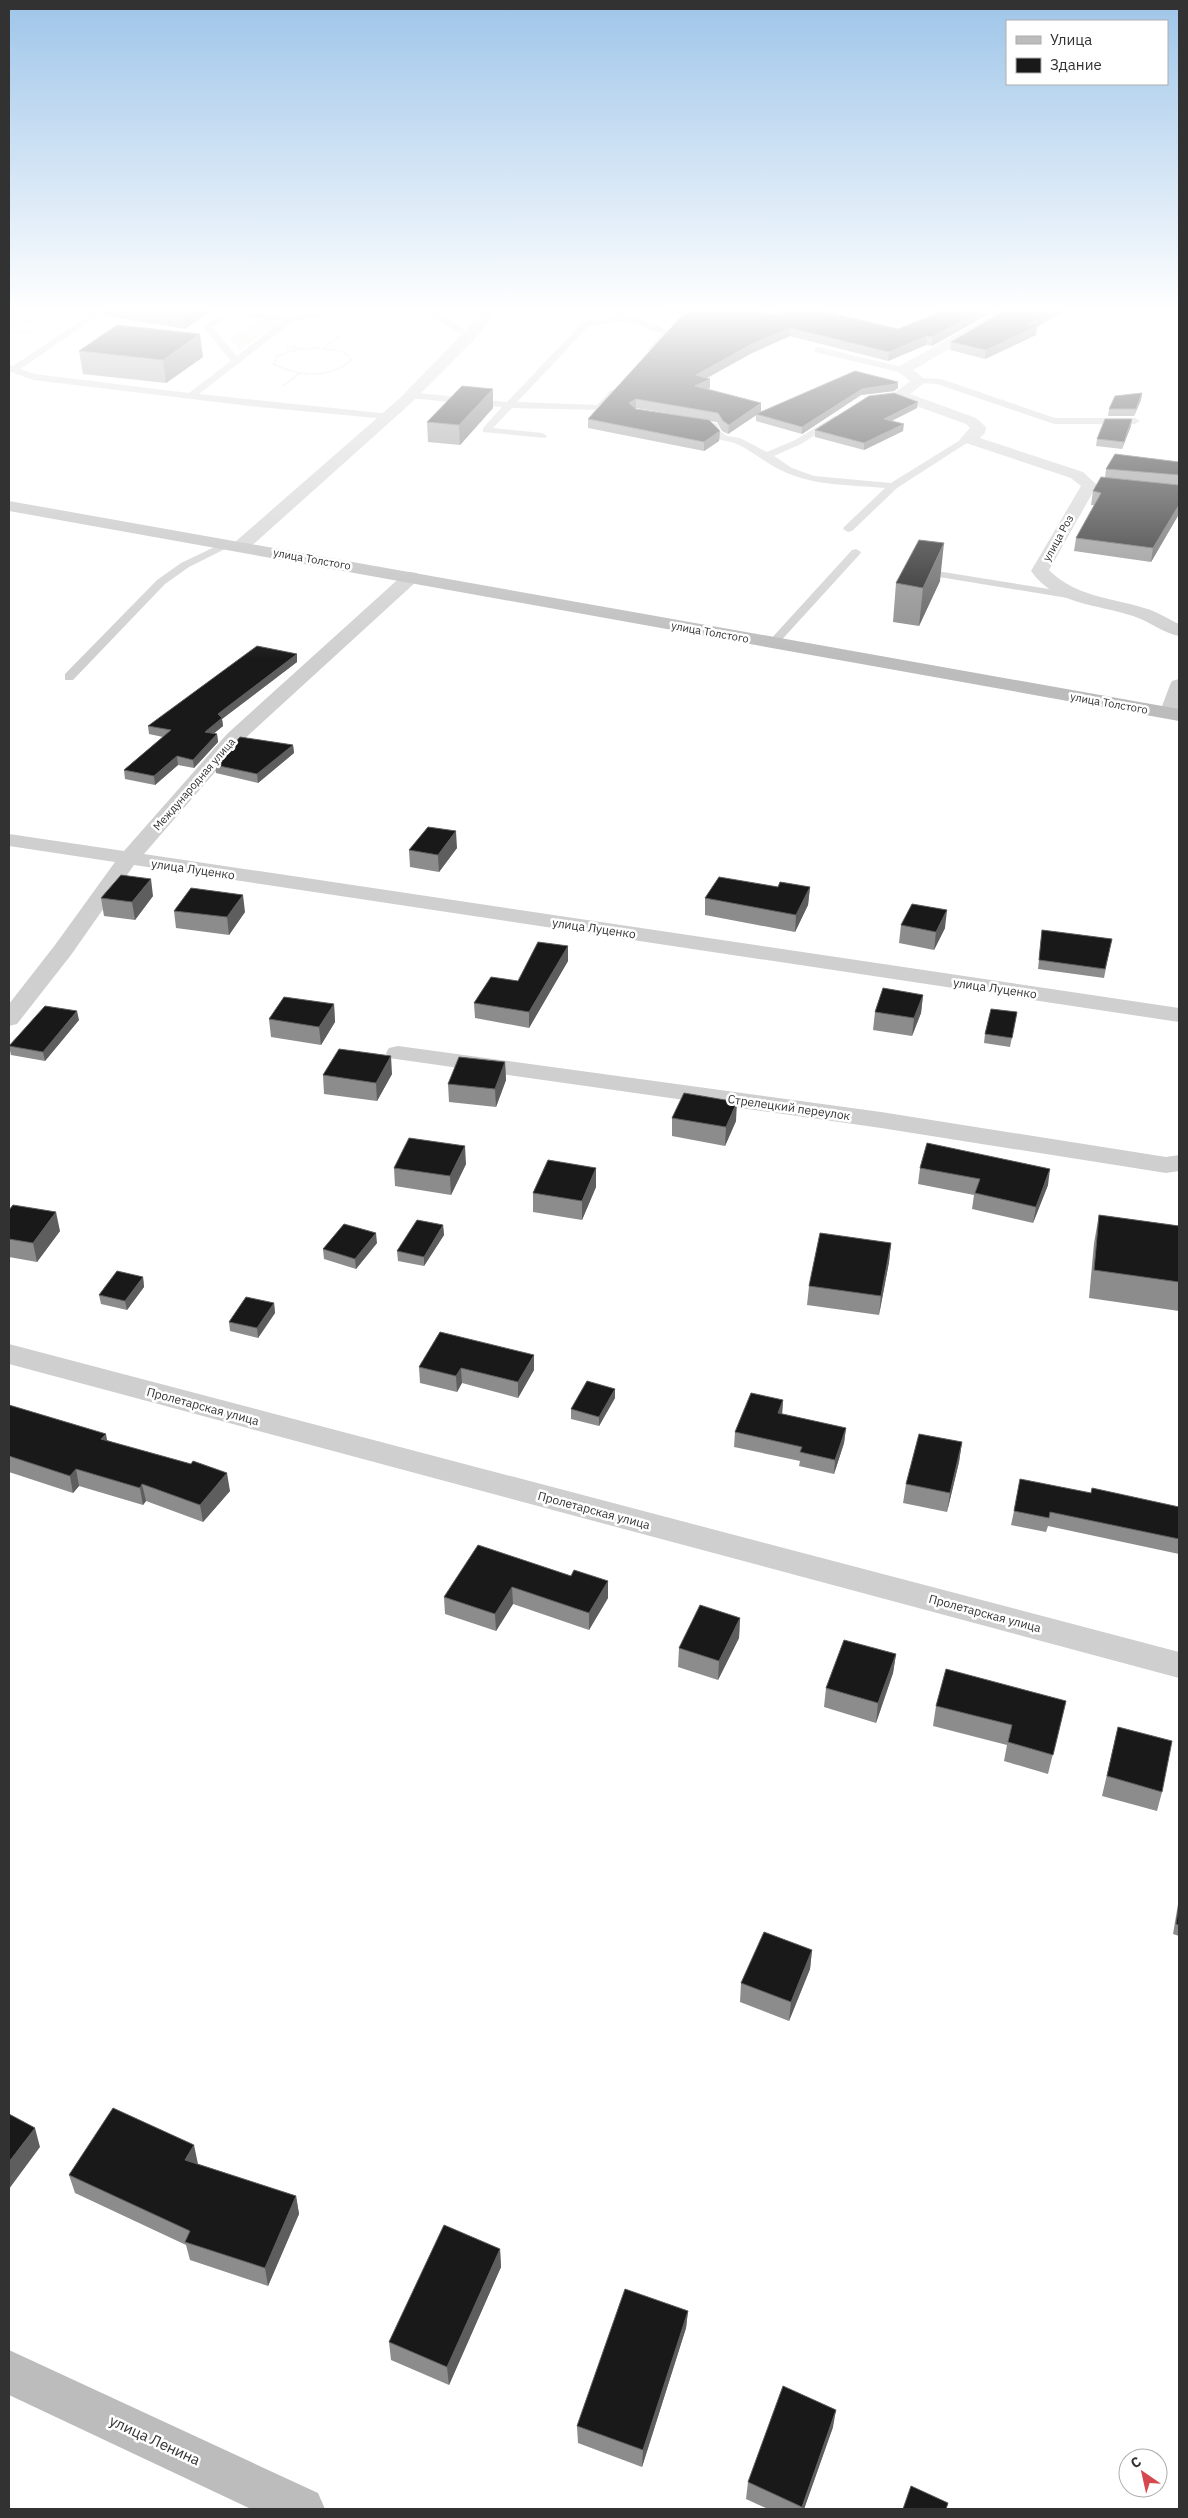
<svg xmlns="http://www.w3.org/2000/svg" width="1188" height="2518" viewBox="0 0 1188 2518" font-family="'IBM Plex Sans',sans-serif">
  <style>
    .green { fill: #e4eadf }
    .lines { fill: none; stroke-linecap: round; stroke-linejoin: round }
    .path { stroke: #c9c9c9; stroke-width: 2; stroke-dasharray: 1 1; stroke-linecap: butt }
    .lane { fill: #cfcfcf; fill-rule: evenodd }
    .street { fill: #cfcfcf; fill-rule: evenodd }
    .secondary { fill: #bcbcbc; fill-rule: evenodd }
    .wall { fill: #8c8c8c; fill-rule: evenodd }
    .shaded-wall { fill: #5e5e5e }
    .building { fill: #191919; stroke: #5e5e5e }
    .labels { text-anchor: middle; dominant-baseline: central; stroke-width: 5; stroke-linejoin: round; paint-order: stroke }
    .far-street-label { font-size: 11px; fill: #323232; stroke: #fff }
    .street-label { font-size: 12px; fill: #323232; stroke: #fff }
    .near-street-label { font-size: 15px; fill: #323232; stroke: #fff }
  </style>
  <rect width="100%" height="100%" fill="#fff"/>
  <path class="green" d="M265 319 276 323 275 325 240 350 230 338 252 322Z"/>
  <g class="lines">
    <path class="path" d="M9 324 55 317
      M9 331 33 333
      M287 346 301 348
      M317 348 341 351 350 356 351 360C330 379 298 377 274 364L277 356 299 349Z
      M323 348 342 334
      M283 386 300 373"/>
    <path class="lane" d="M101 307H111L20 369 35 374 189 393 231 361 203 327 227 310 290 316 320 311H368L401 307H428L475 336 468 338 421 310 368 317H320L293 321 199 394 390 414 392 416 387 419 259 407 33 380 9 371V365L13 366ZM229 316 282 321 237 356 212 327Z
      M601 307C611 307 623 307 629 316L658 325 671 333 652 353 648 350 662 334 626 321 589 326 517 402 597 405 611 390H617V394L602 410 512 408 493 428 542 433 547 436 545 438 483 432V428L502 407 409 398 404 395 409 392 507 402 583 322 621 316Z
      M818 347 906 368 908 370 903 373 815 352V348Z
      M920 378 941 379 1055 418H1135L1140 421 1135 424H1054L937 384 917 383 915 381Z
      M835 416 838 417V421L801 444 774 456 792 468 814 476 891 483 965 437 973 439 897 488 852 531 848 532 843 529 844 527 885 488C852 485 818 486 787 473 769 466 754 452 737 444 725 439 715 443 710 428L698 423 703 420 717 424 721 432 727 436 740 438 767 452 795 440Z
      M227 541 231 542V546L189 567 165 584 73 680H65V674L157 580 181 563Z
      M856 549 861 552 860 554 777 645H769V641L852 550Z
      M937 571 1080 594 1086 597 1080 600 933 576V572Z"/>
    <path class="street" d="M488 307H501L472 342 410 404 247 550H235L233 546 235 542 400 398Z
      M1005 307H1021L913 370 927 381 910 394 976 418 986 427 985 433 980 438 1083 472 1097 485 1049 570C1076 597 1109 597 1144 608 1156 611 1168 619 1179 624V636C1163 633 1149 621 1133 616 1097 604 1055 605 1031 571L1081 486 1071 478 963 442 960 439 970 428 966 424 894 398 892 395 910 381 896 370 898 367Z
      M411 572 417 573 420 577 417 581 241 742 144 854 1179 1008V1022L134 865 71 955 17 1024 9 1026V1004L55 945 115 862 9 846V834L124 851 227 734 405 573Z
      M1179 679V714L1176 718H1162L1159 714 1170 685 1172 681Z
      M398 1046 881 1112 1166 1157 1179 1155V1171L1166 1173 881 1128 389 1058 386 1053 389 1048Z
      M9 1344 1179 1652V1678L9 1364Z"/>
    <path class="secondary" d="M9 501 1179 709V721L9 511Z
      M9 2350 318 2493 325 2509H251L9 2395Z"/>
  </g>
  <path class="wall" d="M101 307H215L185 329 102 315Z
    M624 307H736L778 315 782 313 753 307H806L898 329 952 307H1001L932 346 926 345 888 361 790 336 752 353 707 378 710 379V388L708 389 761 403V412L898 382V388L894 391 861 395 802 434 756 421V415L728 434 722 431 717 422 709 421 720 431 719 441 704 451 588 428V419L684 314 624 308ZM636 408 684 416 636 409Z
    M1011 307H1072L1037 327 1036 335 985 359 950 350 951 342Z
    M79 351 203 357 166 383 83 374Z
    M1142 393 1141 400 1134 416H1108L1109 409Z
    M493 408 460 445 428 442 427 422Z
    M917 408 892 421 903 431 864 450 815 437V430Z
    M1131 426 1122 449 1096 446 1097 439Z
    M1179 462V514L1151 562 1074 551 1076 538 1094 505H1091L1093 491 1105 478 1106 469Z
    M940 581 919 626 893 622 896 583Z
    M297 654V662L222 719 223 726 214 733 217 734 218 742 194 768 178 765 155 785 125 779 124 770 163 737 149 734 148 726Z
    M293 745 294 753 258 783 216 773 215 765Z
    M457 848 439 872 410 867 409 850Z
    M778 887H810L808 905 795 932 705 915V898Z
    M153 896 135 920 104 916 101 898Z
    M174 911 245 912 229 935 176 928Z
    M901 925 945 928 934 950 899 943Z
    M1042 930 1110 948 1104 978 1038 969Z
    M568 946V961L529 1028 475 1018 474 1003 518 981Z
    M923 995 921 1013 912 1036 873 1030 875 1012Z
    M334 1004 335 1022 321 1045 271 1037 269 1019Z
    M1017 1012 1010 1047 984 1043 985 1034Z
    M79 1020 45 1061 11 1055 9 1046Z
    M505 1062 506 1080 496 1107 449 1102 448 1084Z
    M392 1074 377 1101 324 1094 323 1075Z
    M672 1118 736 1121 725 1146 672 1136Z
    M466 1164 451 1195 395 1186 394 1168Z
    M596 1168V1187L582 1220 533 1212V1193Z
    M920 1168 1048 1185 1033 1223 972 1209 974 1195 918 1184Z
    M9 1210 60 1231 37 1262 9 1257Z
    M1099 1215 1179 1226V1311L1089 1298 1094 1243Z
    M443 1225 444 1235 424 1266 398 1261 397 1251Z
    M377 1243 356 1269 324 1259 323 1249Z
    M891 1243 889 1262 879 1315 807 1305 809 1286Z
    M143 1277 144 1287 127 1310 101 1304 99 1295Z
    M274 1303 275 1313 258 1338 230 1331 229 1322Z
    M440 1332 534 1370 518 1398 462 1383 457 1392 420 1383 419 1367Z
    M615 1398 599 1426 571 1419V1409Z
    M783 1400 782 1414 846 1428 844 1443 834 1474 799 1466 800 1461 734 1447 735 1432Z
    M9 1405 107 1440 230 1491 203 1522 146 1501 143 1505 79 1486 73 1493 9 1472Z
    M962 1442 959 1462 947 1512 903 1503 906 1484Z
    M1091 1493 1179 1507V1554L1048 1526 1046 1532 1011 1525 1014 1511Z
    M571 1576 608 1581V1598L589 1630 513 1604 496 1631 445 1614 444 1597Z
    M740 1618 739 1638 718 1680 678 1667 679 1648Z
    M896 1654 893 1673 876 1723 824 1707 826 1688Z
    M1066 1701 1048 1774 1004 1761 1007 1745 933 1726 936 1706Z
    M1118 1727 1162 1792 1157 1811 1102 1796Z
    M1179 1898V1936L1173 1934Z
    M812 1950 810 1969 789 2021 740 2002 741 1983Z
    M198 2164 296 2196 299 2214 268 2286 190 2260 186 2245 75 2193 69 2175Z
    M500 2249 501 2267 449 2385 391 2360 389 2342Z
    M688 2311 686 2328 642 2467 578 2443 577 2426Z
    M833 2427 804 2509H768L746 2499 748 2482Z"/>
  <path class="shaded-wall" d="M182 307H215L185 329Z
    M987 307H1001L932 346V337Z
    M1058 307H1072L1037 327 1036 335 985 359 986 350 1028 324Z
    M790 328V336L752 353 696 384V375L752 344Z
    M200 334 203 357 166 383 163 360Z
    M927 336 926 345 888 361 889 352Z
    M710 379V388L695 395V386Z
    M898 382V388L894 391 861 395 802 434V427L862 389Z
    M493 389V408L460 445 459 425Z
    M1142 393 1141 400 1134 416 1136 409Z
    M636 399V408L629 412V403Z
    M918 402 917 408 883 425 884 419Z
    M761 403V412L728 434 729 425Z
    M1132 419 1131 426 1122 449 1124 442Z
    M904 424 903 431 864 450V443Z
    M720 431 719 441 704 451V442Z
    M1179 505V514L1151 562 1153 548Z
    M944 543 940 581 919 626 923 588Z
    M297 654V662L222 719 223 726 206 740 205 732 218 714Z
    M217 734 218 742 194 768 193 760Z
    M293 745 294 753 258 783 257 774Z
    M177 756 178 765 155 785 154 776Z
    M456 831 457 848 439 872 438 855Z
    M151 879 153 896 135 920 132 902Z
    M810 887 808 905 795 932 796 915Z
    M243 895 245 912 229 935 227 917Z
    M947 910 945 928 934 950 936 932Z
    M568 946V961L529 1028V1012Z
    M923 995 921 1013 912 1036 914 1018Z
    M334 1004 335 1022 321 1045 319 1027Z
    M77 1011 79 1020 45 1061 43 1052Z
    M391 1056 392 1074 377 1101 376 1083Z
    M505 1062 506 1080 496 1107 495 1089Z
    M737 1102 736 1121 725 1146 726 1127Z
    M465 1146 466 1164 451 1195 450 1176Z
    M596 1168V1187L582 1220V1201Z
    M1050 1169 1048 1185 1033 1223 1036 1207Z
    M56 1212 60 1231 37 1262 33 1243Z
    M443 1225 444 1235 424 1266V1257Z
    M376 1233 377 1243 356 1269 355 1259Z
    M891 1243 889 1262 879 1315 881 1296Z
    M143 1277 144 1287 127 1310 125 1301Z
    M274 1303 275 1313 258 1338 257 1328Z
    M534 1355V1370L518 1398V1382Z
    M461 1368 462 1383 457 1392 456 1376Z
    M615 1389V1398L599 1426V1417Z
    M783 1400 782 1415 778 1413Z
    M846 1428 844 1443 834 1474 835 1460Z
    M106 1434 109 1451 101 1439Z
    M962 1442 959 1462 947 1512 950 1493Z
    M76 1469 79 1486 73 1493 70 1476Z
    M227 1473 230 1491 203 1522 200 1505Z
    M142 1484 146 1501 143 1505 140 1488Z
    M608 1581V1598L589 1630V1613Z
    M512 1587 513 1604 496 1631 495 1614Z
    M740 1618 739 1638 718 1680 719 1661Z
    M896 1654 893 1673 876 1723 878 1703Z
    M812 1950 810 1969 789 2021 791 2002Z
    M35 2128 40 2147 9 2189V2162Z
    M194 2145 198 2164 189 2179 185 2160Z
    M296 2196 299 2214 268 2286 265 2268Z
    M500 2249 501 2267 449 2385 447 2367Z
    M688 2311 686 2328 642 2467 643 2450Z
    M836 2410 833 2427 804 2509H802Z"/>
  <path class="building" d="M690 307H736L778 315 787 310 785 307H806L898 329 952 307H987L932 337 927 336 889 352 790 328 752 344 696 375 710 379 695 386 761 403 729 425 723 421 718 413 636 399 629 403 636 409 709 420 720 431 704 442 588 419Z
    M1011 307H1058L1028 324 1037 326 986 350 951 342Z
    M117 325 200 334 163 360 79 351Z
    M855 371 898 382 895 384 862 389 802 427 756 414Z
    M462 386 493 389 459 425 427 422Z
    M894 393 918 402 884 419 904 424 864 443 815 430 869 396Z
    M1142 393 1136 409H1109L1115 396Z
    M1105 419H1132L1124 442 1097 439Z
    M1115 454 1179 462V475L1106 469Z
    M1101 477 1179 485V505L1153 548 1076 538 1101 493 1093 491Z
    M919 540 944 543 923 588 896 583Z
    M257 646 297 654 218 714 222 718 205 732 217 734 193 760 177 756 154 776 124 770 171 730 148 726Z
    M240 737 293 745 257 774 215 765Z
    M428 827 456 831 438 855 409 850Z
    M121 875 151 879 132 902 101 898Z
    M719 877 778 887 780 882 810 887 796 915 705 898Z
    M191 888 243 895 227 917 174 911Z
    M912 904 947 910 936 932 901 925Z
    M1042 930 1112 939 1105 969 1039 960Z
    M538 942 568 946 529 1012 474 1003 491 977 518 981Z
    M883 988 923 995 914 1018 875 1012Z
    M284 997 334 1004 319 1027 269 1019Z
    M45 1006 77 1011 43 1052 9 1046Z
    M991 1009 1017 1012 1012 1038 985 1034Z
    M339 1049 391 1056 376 1083 323 1075Z
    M459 1057 505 1062 495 1089 448 1084Z
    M684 1093 737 1102 726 1127 672 1118Z
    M409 1138 465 1146 450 1176 394 1168Z
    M927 1143 1050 1169 1036 1207 975 1193 980 1179 920 1168Z
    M548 1160 596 1168 582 1201 533 1193Z
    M13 1205 56 1212 33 1243 9 1239V1210Z
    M1099 1215 1179 1226V1282L1094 1270Z
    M417 1220 443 1225 424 1257 397 1251Z
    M344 1224 376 1233 355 1259 323 1249Z
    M820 1233 891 1243 881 1296 809 1286Z
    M117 1271 143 1277 125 1301 99 1295Z
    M246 1297 274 1303 257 1328 229 1322Z
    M440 1332 534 1355 518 1382 461 1368 456 1376 419 1367Z
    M587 1381 615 1389 599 1417 571 1409Z
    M751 1393 783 1400 778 1413 846 1428 835 1460 800 1452 802 1447 735 1432Z
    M9 1405 106 1434 101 1439 191 1464 193 1461 227 1473 200 1505 142 1484 140 1488 76 1469 70 1476 9 1456Z
    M919 1434 962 1442 950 1493 906 1484Z
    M1020 1479 1091 1493 1092 1488 1179 1507V1539L1050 1512 1049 1518 1014 1511Z
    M478 1545 571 1576 574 1570 608 1581 589 1613 512 1587 495 1614 444 1597Z
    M700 1605 740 1618 719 1661 679 1648Z
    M844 1640 896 1654 878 1703 826 1688Z
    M946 1669 1066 1701 1053 1755 1008 1742 1012 1725 936 1706Z
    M1118 1727 1172 1741 1162 1792 1107 1776Z
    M1179 1904V1925L1176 1924Z
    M764 1932 812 1950 791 2002 741 1983Z
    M113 2108 194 2145 185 2160 296 2196 265 2268 185 2242 190 2231 69 2175Z
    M9 2114 35 2128 9 2162Z
    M444 2225 500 2249 447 2367 389 2342Z
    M625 2289 688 2311 643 2450 577 2426Z
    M783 2386 836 2410 802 2507 748 2482Z
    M911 2486 948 2503 946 2509H903Z"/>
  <linearGradient id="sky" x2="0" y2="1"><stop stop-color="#9ec5e9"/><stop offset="0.47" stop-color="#fff"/><stop offset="1" stop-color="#fff" stop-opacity="0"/></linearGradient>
  <rect width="1188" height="660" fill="url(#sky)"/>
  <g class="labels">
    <g class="far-street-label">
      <text transform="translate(1058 538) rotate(-61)">улица Роз</text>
      <text transform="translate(312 559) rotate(10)">улица Толстого</text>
      <text transform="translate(710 632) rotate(10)">улица Толстого</text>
      <text transform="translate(1109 703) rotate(10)">улица Толстого</text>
      <text transform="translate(194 784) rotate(-49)">Международная улица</text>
    </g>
    <g class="street-label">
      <text transform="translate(193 869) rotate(8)">улица Луценко</text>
      <text transform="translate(594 928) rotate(8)">улица Луценко</text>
      <text transform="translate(995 988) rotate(8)">улица Луценко</text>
      <text transform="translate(789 1107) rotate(8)">Стрелецкий переулок</text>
      <text transform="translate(203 1406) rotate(15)">Пролетарская улица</text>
      <text transform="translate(594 1510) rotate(15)">Пролетарская улица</text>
      <text transform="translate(985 1613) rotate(15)">Пролетарская улица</text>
    </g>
    <g class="near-street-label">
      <text transform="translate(155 2440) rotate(25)">улица Ленина</text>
    </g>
  </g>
  <rect width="1188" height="2518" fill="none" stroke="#323232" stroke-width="20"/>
  <rect x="1006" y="20" width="162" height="65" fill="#ffffff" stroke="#adadad"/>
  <rect x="1016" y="36" width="25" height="8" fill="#bcbcbc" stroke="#adadad"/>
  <text x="1050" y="45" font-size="15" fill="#323232">Улица</text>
  <rect x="1016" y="58" width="25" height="15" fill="#191919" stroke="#adadad"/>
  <text x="1050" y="70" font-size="15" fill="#323232">Здание</text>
  <g transform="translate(1143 2473) rotate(326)"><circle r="24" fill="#ffffff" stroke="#adadad"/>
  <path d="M0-4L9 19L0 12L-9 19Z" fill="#d5484d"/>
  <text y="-8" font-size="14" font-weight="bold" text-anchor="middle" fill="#323232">С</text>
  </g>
</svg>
